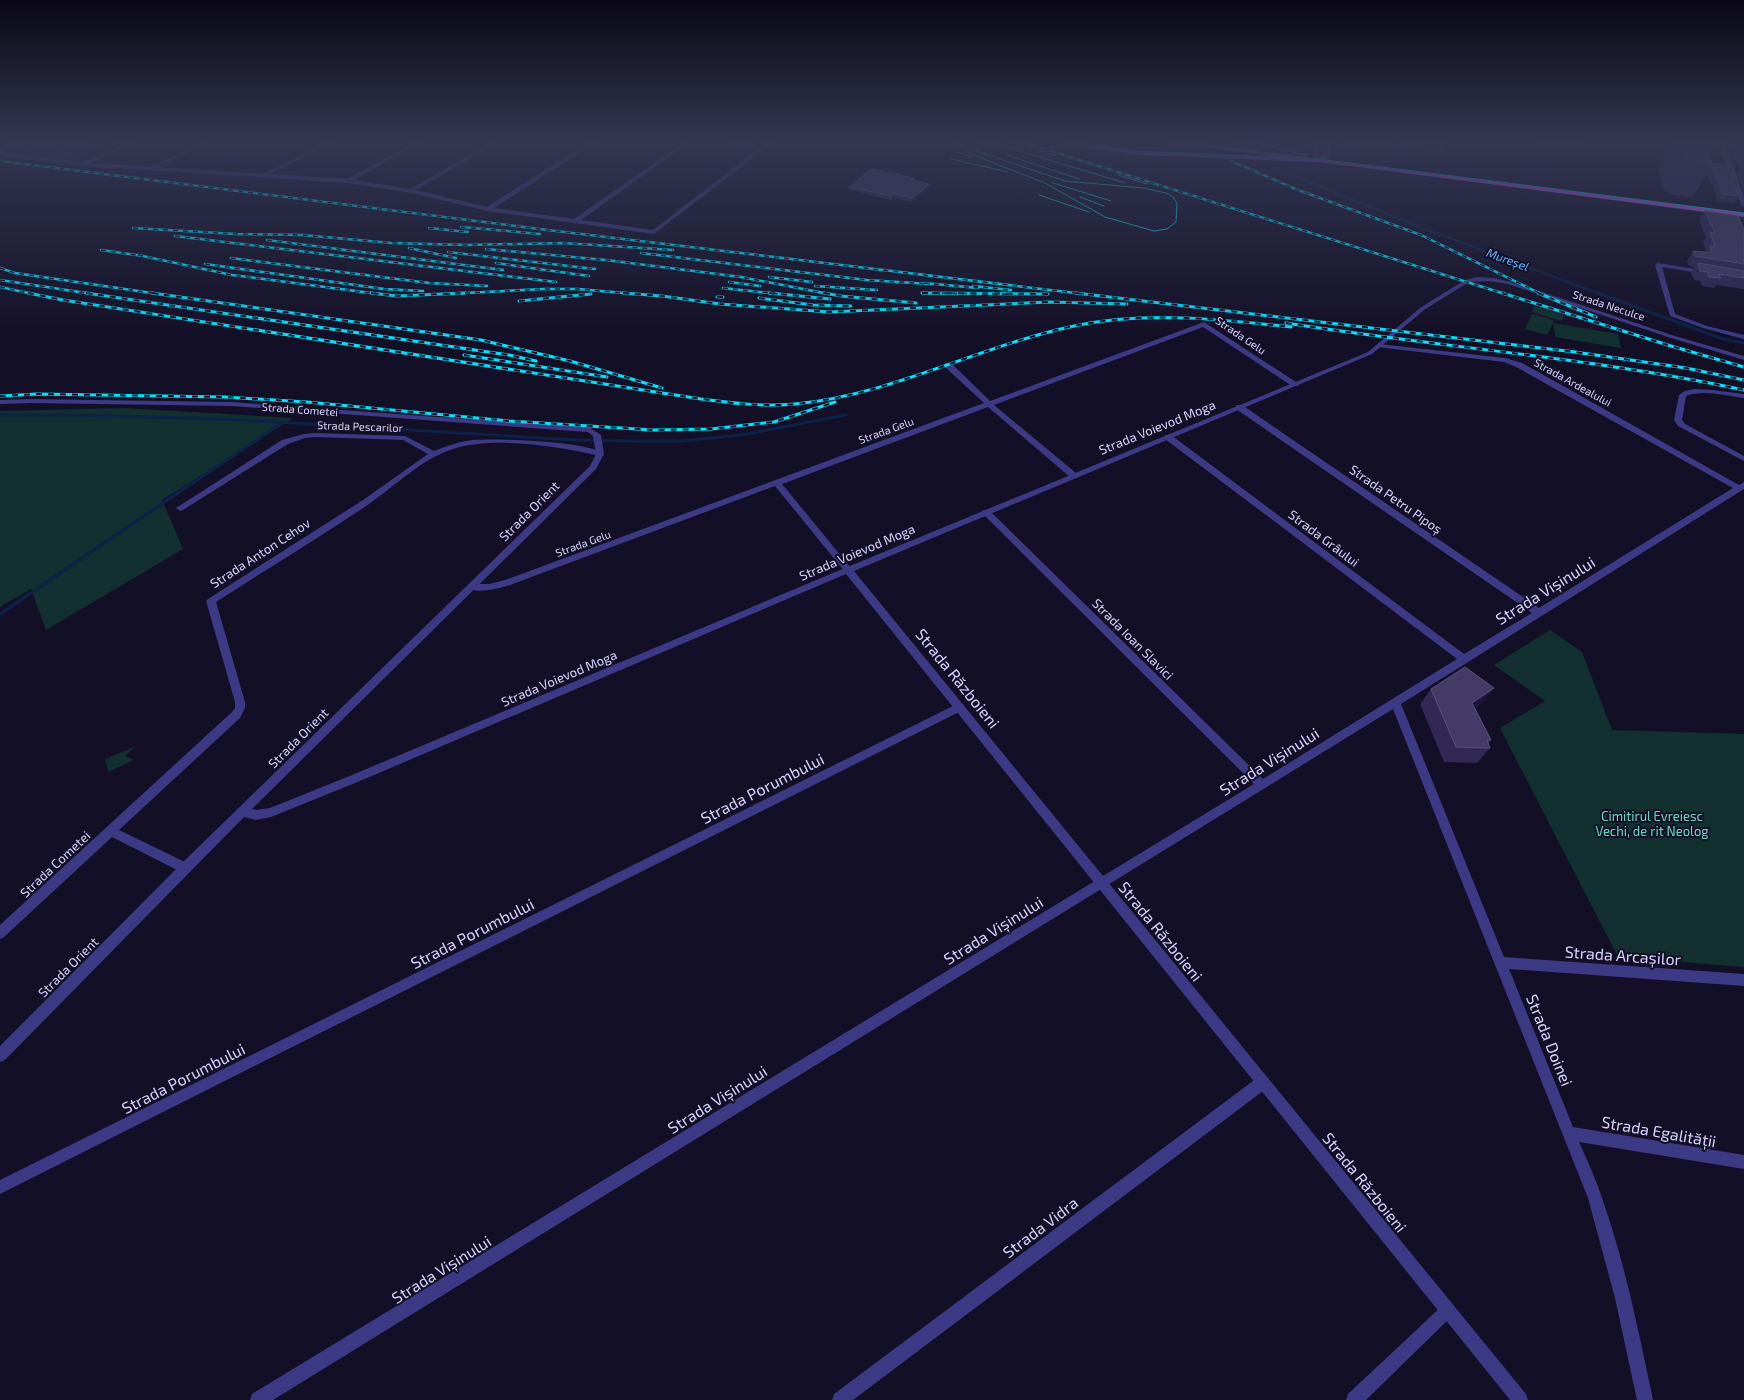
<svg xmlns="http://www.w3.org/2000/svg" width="1744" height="1400" viewBox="0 0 1744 1400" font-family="'Exo 2',sans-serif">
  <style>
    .green { fill: #12302f }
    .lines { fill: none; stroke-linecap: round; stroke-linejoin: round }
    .stream-far2 { stroke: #0c2248; stroke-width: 2.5 }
    .stream-far1 { stroke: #0c2248; stroke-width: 3 }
    .stream { stroke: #0c2248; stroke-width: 3.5 }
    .minor { fill: #3d3a85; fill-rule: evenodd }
    .tertiary { fill: #3d3a85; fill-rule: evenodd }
    .secondary { fill: #6f6bff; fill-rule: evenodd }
    .primary { fill: #c25bff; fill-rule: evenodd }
    .tram { stroke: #00e5ff; stroke-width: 1 }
    .rail-far1-casing { stroke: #00e5ff; stroke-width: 2.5 }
    .rail-casing { stroke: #00e5ff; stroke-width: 3 }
    .rail-far1 { stroke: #130f26; stroke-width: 1.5; stroke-dasharray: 5; stroke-linecap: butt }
    .rail { stroke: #130f26; stroke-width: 2; stroke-dasharray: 6; stroke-linecap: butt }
    .wall { fill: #312854 }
    .shaded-wall { fill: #1d163a }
    .building { fill: #433a66; stroke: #5a527e }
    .labels { text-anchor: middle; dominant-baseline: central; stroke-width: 4; stroke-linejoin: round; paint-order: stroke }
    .far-street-label { font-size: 11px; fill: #d9d4ff; stroke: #130f26 }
    .far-water-label { font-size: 12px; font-style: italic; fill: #62b6ff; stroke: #130f26 }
    .street-label { font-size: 13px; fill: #d9d4ff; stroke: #130f26 }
    .park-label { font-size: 13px; fill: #5fe0c0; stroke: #130f26 }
    .near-street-label { font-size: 16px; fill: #d9d4ff; stroke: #130f26 }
  </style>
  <rect width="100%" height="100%" fill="#130f26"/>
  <path class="green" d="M1535 306 1565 315 1561 321 1532 312Z
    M1532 314 1554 320 1553 323 1618 334 1621 348 1555 337 1553 323 1547 335 1525 329Z
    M124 408 293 418 162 500 183 549 46 630 31 589 0 607V411Z
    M1550 630 1582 652 1612 730 1744 734V967L1618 957 1500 728 1545 701 1494 665Z
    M136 746 125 756 134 760 108 772 105 759Z"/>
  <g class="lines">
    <path class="stream-far2" d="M1275 168 1417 226 1600 294"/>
    <path class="stream-far1" d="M1598 293 1723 339 1744 343
      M0 415H86L241 420 576 440 634 441H681L741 435 846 415
      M190 485 282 423"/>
    <path class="stream" d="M0 614 191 484"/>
    <path class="minor" d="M19 140H27L0 152V148Z
      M134 140H141L90 163 150 167 209 140H216L157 167 263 174 330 140H337L270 174 347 179 419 140H426L354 180 410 189 496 140H503L416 190 487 207 592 140H599L494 208 574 219 687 140H693L581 220 653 230 770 140H776L654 234 488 211 411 193 348 183 83 166 0 156V152L83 162Z
      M1314 140H1320L1319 155 1316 157 1313 155Z
      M1325 140H1331L1330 157 1327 159 1324 157Z
      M1335 140H1354L1441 148 1439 140H1445L1447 150 1441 152 1338 142Z
      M1726 153 1744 155V159L1724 156 1723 155Z
      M1658 263 1708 271 1709 272 1706 274 1662 267 1675 314 1707 326 1744 335V339L1703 328 1670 316 1655 265Z
      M1204 322 1299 384 1298 386H1292L1203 327 994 405 1076 473V477H1070L988 407 782 484 851 568 852 570 851 572H845L775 486 510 585C501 588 475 595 468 587L473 584H489L505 580 984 403 945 367V363H951L990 401Z
      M1379 344 1505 358 1522 363 1739 485 1744 482V489L1401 704 1504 957 1744 974V986L1509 969 1573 1127 1744 1155V1169L1579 1142C1587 1160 1596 1179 1602 1198 1625 1263 1639 1333 1653 1400H1637L1615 1298 1588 1198 1393 709 273 1400H250L252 1394 1254 784 983 514 982 512 983 510H989L1263 779 1457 659 1165 439V435H1171L1464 654 1532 613 1236 409V405H1242L1539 608 1733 488 1516 367 1504 362 1377 347V345Z
      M1695 389 1712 390 1744 394V398C1727 396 1703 389 1686 396L1682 420 1685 424 1744 456V461L1678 426 1674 420 1679 395 1685 391Z
      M315 433 405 436 434 451C446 446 458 442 472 440 493 438 590 441 604 454L600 456C559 446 493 436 453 449 423 458 395 486 369 504 319 538 267 569 216 602L245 702V708L240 718 119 830 189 864 191 868 189 872 185 873 181 872 112 837 4 937 0 939V925L232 712 235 708V702L206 601 208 599 363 500 428 454 403 440 315 437 305 438 288 444 183 510 180 511 176 508 282 440 304 434Z
      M959 703 963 704 964 707 963 710 0 1194V1180Z
      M1262 1076 1267 1078 1269 1083 1267 1088 853 1400H832L834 1394 1257 1078Z
      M1448 1302 1453 1305 1456 1310 1453 1315 1366 1400H1346L1348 1394 1443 1305Z"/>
    <path class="tertiary" d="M1717 140H1723L1744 197V207L1741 205Z
      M1478 277 1493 278 1512 282 1675 336 1744 356V360L1671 338 1508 284 1488 281 1469 282 1424 310 1372 354 854 571 1526 1394 1528 1400H1510L846 574 360 781 271 817 256 820 244 817 5 1060 0 1062V1046L181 864 590 466 596 454 593 436 588 432 232 406 31 403 0 404V400L31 399 232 402 590 428 601 435 604 454 596 469 252 809 256 810 270 808 352 775 845 568 1368 352 1420 308 1465 280Z"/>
    <path class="secondary" d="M1051 140H1062L1139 151 1313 158 1327 155 1330 157 1325 160 1313 162 1139 155 1081 147Z
      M1239 140H1249L1309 154 1306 156Z"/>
    <path class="primary" d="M1149 140H1164L1744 213V217Z"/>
    <path class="tram" d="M955 140 962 146
      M974 140 988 145
      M983 140 1125 183
      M1005 140 1057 156
      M1061 140 1132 151 1253 156
      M1169 140 1744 213
      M1226 140 1255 146
      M960 146H962
      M962 146 1065 181 1143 188 1166 193 1173 197 1177 203 1176 222 1167 229 1154 231 1105 217 1045 183 968 153Z
      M956 152 971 157
      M1007 155 1079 179
      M951 159 1008 172
      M1118 175 1147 184
      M1053 183 1111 201
      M1039 195 1089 212
      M1080 197 1104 206"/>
    <defs>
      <path id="rail-far1" d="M1016 140 1505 294
        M0 161 539 229 1084 294
        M1231 161 1298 190 1421 235 1541 294
        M461 227 540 234
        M133 228 236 234 302 235 391 243 467 245 563 243 673 250
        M429 228 468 232
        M175 236 556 282
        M267 240 503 270
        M409 248 456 258
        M486 249 606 260 741 277 829 294
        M101 250 143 256
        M448 252 595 269
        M641 253 867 280 930 284
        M138 255 232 275 379 294
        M231 258 429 283 487 286
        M496 263 589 276
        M205 264 384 289 423 291
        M0 268 15 273 159 294
        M769 277 812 282
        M0 280 93 294
        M729 282 760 286
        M924 283 978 288
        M815 286 877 290
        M973 286 1011 290
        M0 287 33 294
        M723 288 779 294
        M922 293 1013 294
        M445 294 543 289H578L635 294"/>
      <path id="rail" d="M28 293 63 300 701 399C732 403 763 407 795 404 892 395 979 346 1074 326 1146 311 1219 319 1291 327
        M86 293 509 355 536 361
        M152 293 481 340 570 361 662 388
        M371 293 397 296 465 293
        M623 293 662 296 720 304 829 312 1049 302 1127 304
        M769 293 830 299
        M824 293 841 296 916 303
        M922 293 1048 294
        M1076 293 1575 352 1686 368 1744 380
        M1502 293 1671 346 1744 367
        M1538 293 1596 317
        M717 297H723
        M759 298 813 305 851 306
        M519 301 591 294
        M1286 323C1439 347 1593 358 1744 390
        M464 355 607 377
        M0 396 37 394 225 397 307 402 509 421 653 430 711 429 774 422 835 402"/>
    </defs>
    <use href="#rail-far1" class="rail-far1-casing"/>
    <use href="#rail" class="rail-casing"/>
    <use href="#rail-far1" class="rail-far1"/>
    <use href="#rail" class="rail"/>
  </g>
  <path class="wall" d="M27 140H130L120 144 112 142 75 160 27 154 20 143Z
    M727 140H768L753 151 728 147Z
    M1370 140H1437L1435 146Z
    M1540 140H1585L1580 150 1569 148 1567 151 1544 149Z
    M1674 140H1702L1712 163 1738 181 1735 186 1739 196 1734 203 1718 201 1707 174 1692 198 1668 194 1667 191 1664 190 1658 167Z
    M1743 145H1744V190H1743L1737 174 1740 170 1734 159Z
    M914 178V181L929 184 928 188 912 202 894 198 892 200 849 190V187Z
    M1705 211 1744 229V289L1716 285 1714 288 1702 286 1700 281 1694 280 1691 273 1695 267 1689 266 1687 261 1693 251 1705 252 1706 251 1703 242 1706 237 1699 220Z
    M1494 688 1481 704 1475 708 1491 740 1488 744 1490 748 1477 763 1444 762 1420 704 1431 689Z"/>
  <path class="shaded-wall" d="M87 140H110L112 142 75 160 68 149Z
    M117 140H130L120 144Z
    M752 140H768L753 151Z
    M929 184 928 188 912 202 913 198Z
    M894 194V198L892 200V196Z
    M1494 688 1481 704 1460 719 1472 703Z"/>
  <path class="building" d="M27 140H87L68 149 20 143Z
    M1678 140H1702V142H1705L1713 166 1688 162 1687 159 1684 158Z
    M1712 163 1732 165 1738 181 1732 180 1739 196 1723 194 1712 167 1713 166Z
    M871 169 914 178 911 180 929 184 913 198 894 194 892 196 849 187Z
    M1705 211 1738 216 1744 229V264L1695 256 1693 251 1712 253 1710 246 1715 247 1710 232 1715 233Z
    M1698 263 1744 271V278L1719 274 1721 278 1709 277 1707 272 1700 271Z
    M1465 667 1494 688 1472 703 1491 740H1487L1490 748 1456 747 1431 689Z"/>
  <linearGradient id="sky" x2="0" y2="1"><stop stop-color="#0a0815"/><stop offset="0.42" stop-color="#333752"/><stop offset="1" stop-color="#333752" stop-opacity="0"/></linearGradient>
  <rect width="1744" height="336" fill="url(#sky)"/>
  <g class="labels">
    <g class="far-street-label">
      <text transform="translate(1609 305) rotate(18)">Strada Neculce</text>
      <text transform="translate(1241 335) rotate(34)">Strada Gelu</text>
      <text transform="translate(1573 382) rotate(29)">Strada Ardealului</text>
      <text transform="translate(300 409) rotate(4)">Strada Cometei</text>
      <text transform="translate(360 426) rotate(2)">Strada Pescarilor</text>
      <text transform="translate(886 430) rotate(-20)">Strada Gelu</text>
      <text transform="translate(583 543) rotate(-20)">Strada Gelu</text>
    </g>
    <g class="far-water-label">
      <text transform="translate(1508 259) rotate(20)">Mureșel</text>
    </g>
    <g class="street-label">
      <text transform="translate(1157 427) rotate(-22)">Strada Voievod Moga</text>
      <text transform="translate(1396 499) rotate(35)">Strada Petru Pipoș</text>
      <text transform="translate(529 511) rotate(-45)">Strada Orient</text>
      <text transform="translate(1324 538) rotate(37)">Strada Grâului</text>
      <text transform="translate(857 552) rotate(-23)">Strada Voievod Moga</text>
      <text transform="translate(260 553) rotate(-33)">Strada Anton Cehov</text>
      <text transform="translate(1133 639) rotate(45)">Strada Ioan Slavici</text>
      <text transform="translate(559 678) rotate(-23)">Strada Voievod Moga</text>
      <text transform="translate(298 738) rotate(-45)">Strada Orient</text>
      <text transform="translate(55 864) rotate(-43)">Strada Cometei</text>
      <text transform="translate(68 967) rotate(-45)">Strada Orient</text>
    </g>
    <g class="park-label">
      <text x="1652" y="816">Cimitirul Evreiesc<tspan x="1652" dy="15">Vechi, de rit Neolog</tspan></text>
    </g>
    <g class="near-street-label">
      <text transform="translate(1545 590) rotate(-32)">Strada Vișinului</text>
      <text transform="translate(958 678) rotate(51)">Strada Războieni</text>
      <text transform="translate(1269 761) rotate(-32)">Strada Vișinului</text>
      <text transform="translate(762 788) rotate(-27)">Strada Porumbului</text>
      <text transform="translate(993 930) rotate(-32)">Strada Vișinului</text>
      <text transform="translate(1161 931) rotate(51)">Strada Războieni</text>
      <text transform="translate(472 933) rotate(-27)">Strada Porumbului</text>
      <text transform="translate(1623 955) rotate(4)">Strada Arcașilor</text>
      <text transform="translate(1550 1040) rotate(68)">Strada Doinei</text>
      <text transform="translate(183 1078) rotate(-27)">Strada Porumbului</text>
      <text transform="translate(717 1099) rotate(-32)">Strada Vișinului</text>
      <text transform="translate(1659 1131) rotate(10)">Strada Egalității</text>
      <text transform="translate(1365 1182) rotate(51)">Strada Războieni</text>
      <text transform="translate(1040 1227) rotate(-37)">Strada Vidra</text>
      <text transform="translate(441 1269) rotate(-32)">Strada Vișinului</text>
    </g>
  </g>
</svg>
